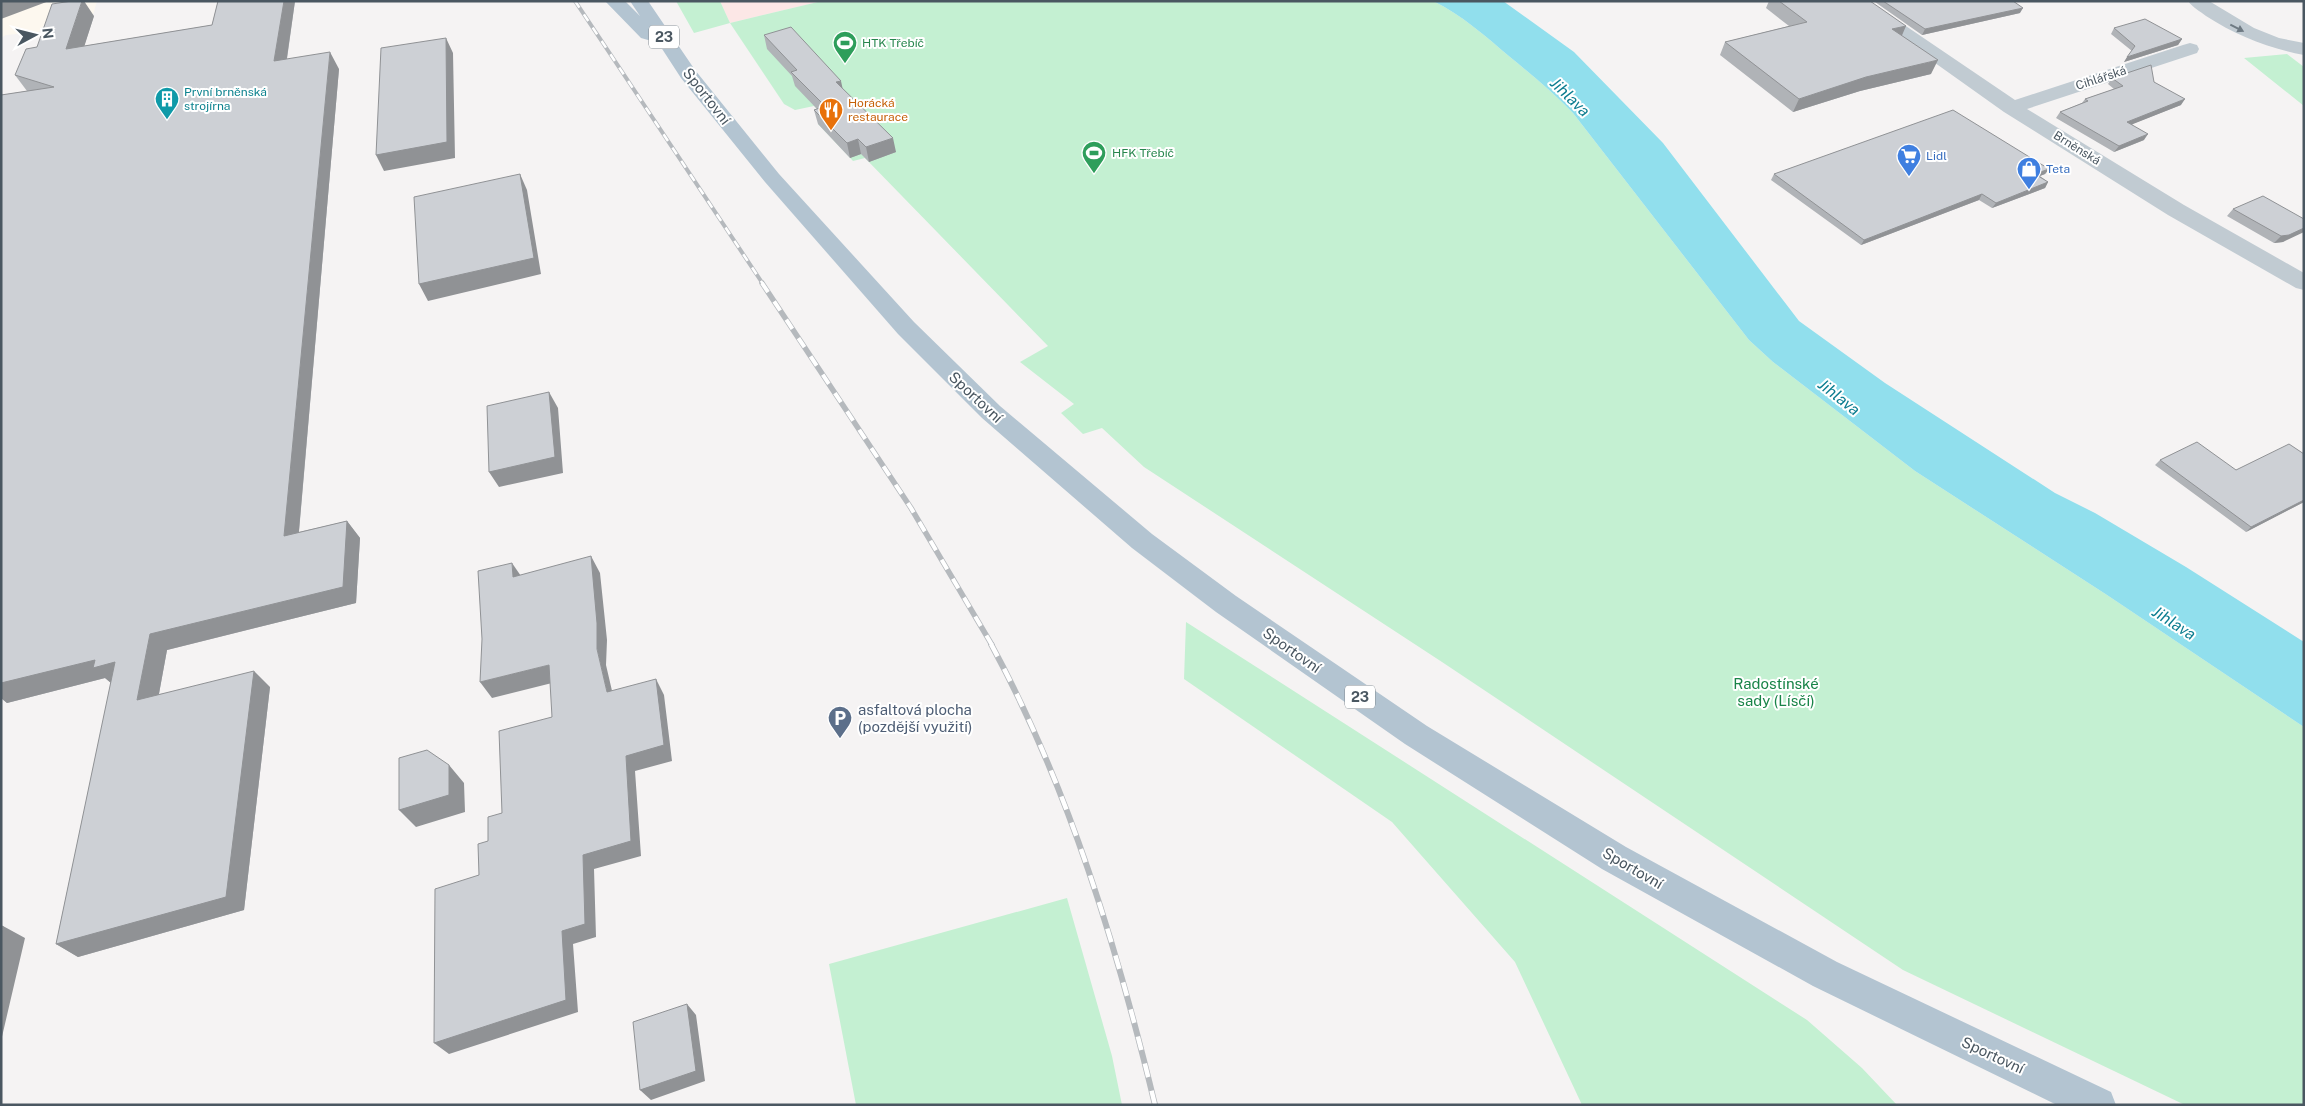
<svg xmlns="http://www.w3.org/2000/svg" width="2305" height="1106" viewBox="0 0 2305 1106" font-family="'Public Sans',sans-serif">
  <style>
    .commercial { fill: #fdf8ef }
    .medical { fill: #fce7e6 }
    .green { fill: #c4f0d2 }
    .water { fill: #91dfed }
    .lines { fill: none; stroke-linecap: round; stroke-linejoin: round }
    .minor { fill: #c1cbd2; fill-rule: evenodd }
    .major { fill: #b3c4d1; fill-rule: evenodd }
    .rail-far2-casing { stroke: #b5b9bd; stroke-width: 4 }
    .rail-far1-casing { stroke: #b5b9bd; stroke-width: 5.5 }
    .rail-casing { stroke: #b5b9bd; stroke-width: 6 }
    .rail-far2 { stroke: #fff; stroke-width: 2.5; stroke-dasharray: 8; stroke-linecap: butt }
    .rail-far1 { stroke: #fff; stroke-width: 4; stroke-dasharray: 11; stroke-linecap: butt }
    .rail { stroke: #fff; stroke-width: 4.5; stroke-dasharray: 14; stroke-linecap: butt }
    .wall { fill: #b0b3b7 }
    .shaded-wall { fill: #909295 }
    .building { fill: #cdd0d5; stroke: #909295 }
    .oneway { fill: #6e7a83 }
    .labels { text-anchor: middle; dominant-baseline: central; stroke-width: 4; stroke-linejoin: round; paint-order: stroke }
    .far-leisure-label { font-size: 12px; fill: #27864d; stroke: #fff; text-anchor: start }
    .far-street-label { font-size: 12px; fill: #4a5761; stroke: #fff }
    .far-culture-label { font-size: 12px; fill: #0d838f; stroke: #fff; text-anchor: start }
    .far-food-label { font-size: 12px; fill: #c56008; stroke: #fff; text-anchor: start }
    .far-shop-label { font-size: 12px; fill: #366cbe; stroke: #fff; text-anchor: start }
    .shield { fill: #fff; stroke: #808990; stroke-width: 1 }
    .shield-label { font-size: 14px; font-weight: bold; fill: #4a5761 }
    .street-label { font-size: 15px; fill: #4a5761; stroke: #fff }
    .park-label { font-size: 15px; fill: #198448; stroke: #fff }
    .service-label { font-size: 15px; fill: #4e5e75; stroke: #fff; text-anchor: start }
    .water-label { font-size: 16px; font-style: italic; fill: #0e7e91; stroke: #fff }
  </style>
  <rect width="100%" height="100%" fill="#f5f3f3"/>
  <path class="commercial" d="M1 1H97L93 15 49 18 39 32 6 35 1 38Z"/>
  <path class="medical" d="M720 1H822L730 23Z"/>
  <path class="green" d="M676 1H720L730 23 822 1H1433C1462 15 1485 36 1510 57 1532 75 1554 93 1573 113L1749 340 1773 362 1915 471 2107 595 2304 727V1105H2185L1903 970 1442 662 1144 467 1102 428 1083 434 1061 413 1074 404 1020 362 1048 346 865 158 853 161 818 124 828 120 814 106 795 110 784 104 730 23 694 33Z
    M2287 54 2304 67V106L2244 58Z
    M1186 622 1807 1020 1862 1068 1897 1105H1582L1515 962 1392 822 1184 679Z
    M1067 898 1112 1056 1122 1105H856L829 964Z"/>
  <path class="water" d="M1433 1H1503L1574 52 1663 143 1799 321 1885 383 2055 493 2095 513 2186 567 2304 642V727L2107 595 1915 471 1773 362 1749 340 1573 113C1554 93 1532 75 1510 57 1485 36 1462 15 1433 1Z"/>
  <g class="lines">
    <path class="minor" d="M1848 1H1869L2015 100 2183 45 2190 43 2197 45 2199 49 2197 53 2027 109 2184 205 2304 273V290L2296 288 2168 215 2004 112Z
      M2188 1H2209L2254 28 2279 38 2304 43V55C2268 48 2237 36 2206 16 2200 11 2193 8 2188 1Z"/>
    <path class="major" d="M605 1H625L640 16 630 1H648L695 70 779 174 914 322 1000 406 1152 534 1236 596 1427 726 1626 847 1837 962 2111 1092 2116 1105H2057L1813 986 1602 869 1405 744 1216 612 1132 548 982 418 898 334 765 182 681 78 655 38 648 40 641 38Z"/>
    <defs>
      <path id="rail-far2" d="M575 1 763 284"/>
      <path id="rail-far1" d="M762 283 911 508 992 645"/>
      <path id="rail" d="M991 644C1069 788 1117 947 1155 1105"/>
    </defs>
    <use href="#rail-far2" class="rail-far2-casing"/>
    <use href="#rail-far1" class="rail-far1-casing"/>
    <use href="#rail" class="rail-casing"/>
    <use href="#rail-far2" class="rail-far2"/>
    <use href="#rail-far1" class="rail-far1"/>
    <use href="#rail" class="rail"/>
  </g>
  <path class="wall" d="M218 1H295L287 59 339 69 299 532 347 521 360 538 356 603 167 650 159 694 270 687 244 910 78 957 56 944 111 683 105 678 7 703 1 698V95L27 91 15 75 37 47 94 16 84 46 212 25Z
    M1769 1H1870L1902 36 1931 74 1860 91 1793 112 1720 55 1725 42 1789 26 1766 8Z
    M1875 1H2013L2020 13 1922 35 1875 2Z
    M2114 28 2182 39 2178 45 2124 62 2132 51 2111 34Z
    M764 35 843 89 896 152 869 162 861 154 850 158 818 124 814 110 817 109 795 86 792 76 767 49Z
    M2112 78 2154 82 2181 105 2132 124 2144 140 2114 152 2056 118 2060 112 2082 103 2085 99 2114 89 2108 84Z
    M2049 169 2045 174 2040 176 2048 182 2045 188 1992 208 1979 200 1861 245 1771 180 1774 174Z
    M2233 209 2304 219 2283 242 2274 243 2227 216Z
    M2304 454V502L2246 532 2155 465 2160 460 2236 470Z"/>
  <path class="shaded-wall" d="M1 1H49L1 19Z
    M82 1H84L94 16 78 66 66 49Z
    M284 1H295L284 78 274 61Z
    M2023 8 2020 13 1922 35 1925 29Z
    M1906 26 1900 40 1892 29Z
    M446 38 453 53 455 158 384 171 376 155Z
    M2182 39 2178 45 2124 62 2127 57Z
    M330 52 339 69 297 553 284 536Z
    M1938 60 1931 74 1860 91 1793 112 1799 99 1866 77Z
    M841 81 844 95 836 82Z
    M2185 99 2181 105 2123 128 2127 122Z
    M2148 134 2144 140 2114 152 2119 146Z
    M893 138 896 152 869 162 866 147Z
    M858 139 861 154 850 158 847 143Z
    M2049 169 2045 174 2032 179 2035 174Z
    M520 174 527 190 541 274 428 301 419 284Z
    M2048 182 2045 188 1992 208 1996 203Z
    M1982 194 1979 200 1861 245 1864 240Z
    M2304 228V232L2283 242 2274 243 2281 236Z
    M549 392 558 408 563 473 499 487 489 472Z
    M2304 500V502L2246 532 2251 527Z
    M347 521 360 538 356 603 167 650 155 715 137 700 150 634Z
    M591 556 600 573 607 640 606 665 616 708 607 692 597 649Z
    M512 563 523 579 513 577Z
    M95 660 115 662 111 683 105 678 7 703 1 698V682Z
    M549 665 560 681 492 698 480 682Z
    M254 671 270 687 244 910 78 957 56 944Z
    M656 679 664 695 672 761 635 771 641 856 594 869 596 937 573 944 578 1012 449 1054 434 1043 562 931 583 855 626 756Z
    M449 765 464 783 465 812 416 827 399 810Z
    M3 926 25 938 1 1041V935Z
    M687 1004 696 1015 705 1081 651 1100 640 1090Z"/>
  <path class="building" d="M72 1H82L66 49 212 25 218 1H284L274 61 330 52 284 536 347 521 343 587 150 634 137 700 254 671 226 897 56 944 115 662 93 668 95 660 1 683V95L54 87 15 75 26 49 37 47 52 4Z
    M1779 1H1870L1906 26 1892 29 1938 60 1866 77 1799 99 1725 42 1807 22Z
    M1883 1H2013L2023 8 1925 29Z
    M2145 19 2182 39 2127 57 2135 46 2114 28Z
    M791 27 841 81 836 82 893 138 866 147 858 139 847 143 814 110 825 106 791 72 797 70 764 35Z
    M446 38 447 142 376 155 381 48Z
    M2151 65 2154 82 2185 99 2127 122 2148 134 2119 146 2060 112 2088 101 2085 99 2123 86 2112 78Z
    M1953 110 2049 169 2035 174 2048 182 1996 203 1982 194 1864 240 1774 174Z
    M520 174 534 258 419 284 414 197Z
    M2263 196 2304 219V228L2289 235 2281 236 2233 209Z
    M549 392 555 457 489 472 487 406Z
    M2197 442 2236 470 2289 444 2304 454V500L2251 527 2160 460Z
    M591 556 597 623V649L607 692 656 679 664 745 626 756 631 841 583 855 585 924 562 931 566 1000 434 1043 435 889 479 875 478 844 488 841V817L502 813 499 731 552 717 549 665 480 682 482 639 478 571 512 563 513 577Z
    M427 750 449 765V795L399 810V758Z
    M3 926 1 935V927Z
    M687 1004 696 1071 640 1090 633 1022Z"/>
  <defs><path id="oneway-solid" d="M-6-.8H1V-3.2L6.5 0L1 3.2V.8H-6Z" transform="scale(1.25)"/></defs>
  <use class="oneway" href="#oneway-solid" transform="translate(2237 28) rotate(27)"/>
  <defs>
    <symbol id="stadium-pin" viewBox="-11 -11 22 30"><path d="M0 17L-7.5 6A9.5 9.5 0 1 1 7.5 6Z" fill="#2e9e5b" stroke="#fff"/><path d="M0-5a6.5 5 0 1 0 0 10a6.5 5 0 1 0 0-10ZM-3.5-1.8h7v3.6h-7Z" fill="#fff"/></symbol>
    <symbol id="building-pin" viewBox="-11 -11 22 30"><path d="M0 17L-7.5 6A9.5 9.5 0 1 1 7.5 6Z" fill="#0f9aa8" stroke="#fff"/><path d="M-4-6H4V6H1V3H-1V6H-4ZM-2.5-4.3h1.7v1.8h-1.7ZM.8-4.3h1.7v1.8H.8ZM-2.5-1h1.7V.8h-1.7ZM.8-1h1.7V.8H.8Z" fill="#fff"/></symbol>
    <symbol id="restaurant-pin" viewBox="-11 -11 22 30"><path d="M0 17L-7.5 6A9.5 9.5 0 1 1 7.5 6Z" fill="#e8710a" stroke="#fff"/><path d="M-5-6h1v4h1v-4h1v4h1v-4h1v5L-1.5 .5V6h-2V.5L-5-1ZM5-6V6H3V1.5H1.5Q1.5-4 5-6Z" fill="#fff"/></symbol>
    <symbol id="supermarket-pin" viewBox="-11 -11 22 30"><path d="M0 17L-7.5 6A9.5 9.5 0 1 1 7.5 6Z" fill="#3f7fe0" stroke="#fff"/><path d="M-6-5.5h2.5l.6 2H6L4.5 2H-2.5L-4.4-4H-6ZM-1.5 3.2a1.3 1.3 0 1 0 .1 0ZM3 3.2a1.3 1.3 0 1 0 .1 0Z" fill="#fff"/></symbol>
    <symbol id="shop-pin" viewBox="-11 -11 22 30"><path d="M0 17L-7.5 6A9.5 9.5 0 1 1 7.5 6Z" fill="#3f7fe0" stroke="#fff"/><path d="M-5-2.5h2.3a2.7 3.5 0 0 1 5.4 0H5L5.5 6h-11ZM-1.5-2.5h3a1.5 2.3 0 0 0-3 0Z" fill="#fff"/></symbol>
    <symbol id="parking-pin" viewBox="-11 -11 22 30"><path d="M0 17L-7.5 6A9.5 9.5 0 1 1 7.5 6Z" fill="#5c6f8a" stroke="#fff"/><path d="M-3.5-5.5H1a3.5 3.5 0 0 1 0 7H-1V5.5H-3.5ZM-1-3.4V-.6H.8a1.4 1.4 0 0 0 0-2.8Z" fill="#fff"/></symbol>
  </defs>
  <g fill-rule="evenodd">
    <use href="#stadium-pin" x="831" y="29" width="28" height="38"/>
    <use href="#building-pin" x="153" y="85" width="28" height="38"/>
    <use href="#restaurant-pin" x="817" y="96" width="28" height="38"/>
    <use href="#stadium-pin" x="1080" y="139" width="28" height="38"/>
    <use href="#supermarket-pin" x="1895" y="142" width="28" height="38"/>
    <use href="#shop-pin" x="2015" y="155" width="28" height="38"/>
    <use href="#parking-pin" x="826" y="704" width="28" height="38"/>
  </g>
  <g class="labels">
    <g class="far-leisure-label">
      <text x="862" y="43">HTK Třebíč</text>
      <text x="1112" y="153">HFK Třebíč</text>
    </g>
    <g class="far-street-label">
      <text transform="translate(2101 78) rotate(-18)">Cihlářská</text>
      <text transform="translate(2077 148) rotate(32)">Brněnská</text>
    </g>
    <g class="far-culture-label">
      <text x="184" y="92">První brněnská<tspan x="184" dy="14">strojírna</tspan></text>
    </g>
    <g class="far-food-label">
      <text x="848" y="103">Horácká<tspan x="848" dy="14">restaurace</tspan></text>
    </g>
    <g class="far-shop-label">
      <text x="1926" y="156">Lidl</text>
      <text x="2046" y="169">Teta</text>
    </g>
    <g class="shield">
      <rect x="649" y="25.5" width="30" height="23" rx="4"/>
      <rect x="1345" y="685.5" width="30" height="23" rx="4"/>
    </g>
    <g class="shield-label">
      <text x="664" y="37">23</text>
      <text x="1360" y="697">23</text>
    </g>
    <g class="street-label">
      <text transform="translate(707 96) rotate(52)">Sportovní</text>
      <text transform="translate(976 397) rotate(43)">Sportovní</text>
      <text transform="translate(1292 650) rotate(35)">Sportovní</text>
      <text transform="translate(1633 868) rotate(30)">Sportovní</text>
      <text transform="translate(1993 1055) rotate(25)">Sportovní</text>
    </g>
    <g class="park-label">
      <text x="1776" y="683">Radostínské<tspan x="1776" dy="17">sady (Lísčí)</tspan></text>
    </g>
    <g class="service-label">
      <text x="858" y="709">asfaltová plocha<tspan x="858" dy="17">(pozdější využití)</tspan></text>
    </g>
    <g class="water-label">
      <text transform="translate(1570 97) rotate(44)">Jihlava</text>
      <text transform="translate(1839 397) rotate(38)">Jihlava</text>
      <text transform="translate(2174 623) rotate(33)">Jihlava</text>
    </g>
  </g>
  <rect width="2305" height="1106" fill="none" stroke="#4a5761" stroke-width="5"/>
  <g transform="translate(35 35) rotate(83)" stroke="#ffffff" stroke-width="4" paint-order="stroke">
  <path d="M0-4L9 19L0 12L-9 19Z" fill="#4a5761"/>
  <text y="-8" font-size="14" font-weight="bold" text-anchor="middle" fill="#4a5761">N</text>
  </g>
</svg>
